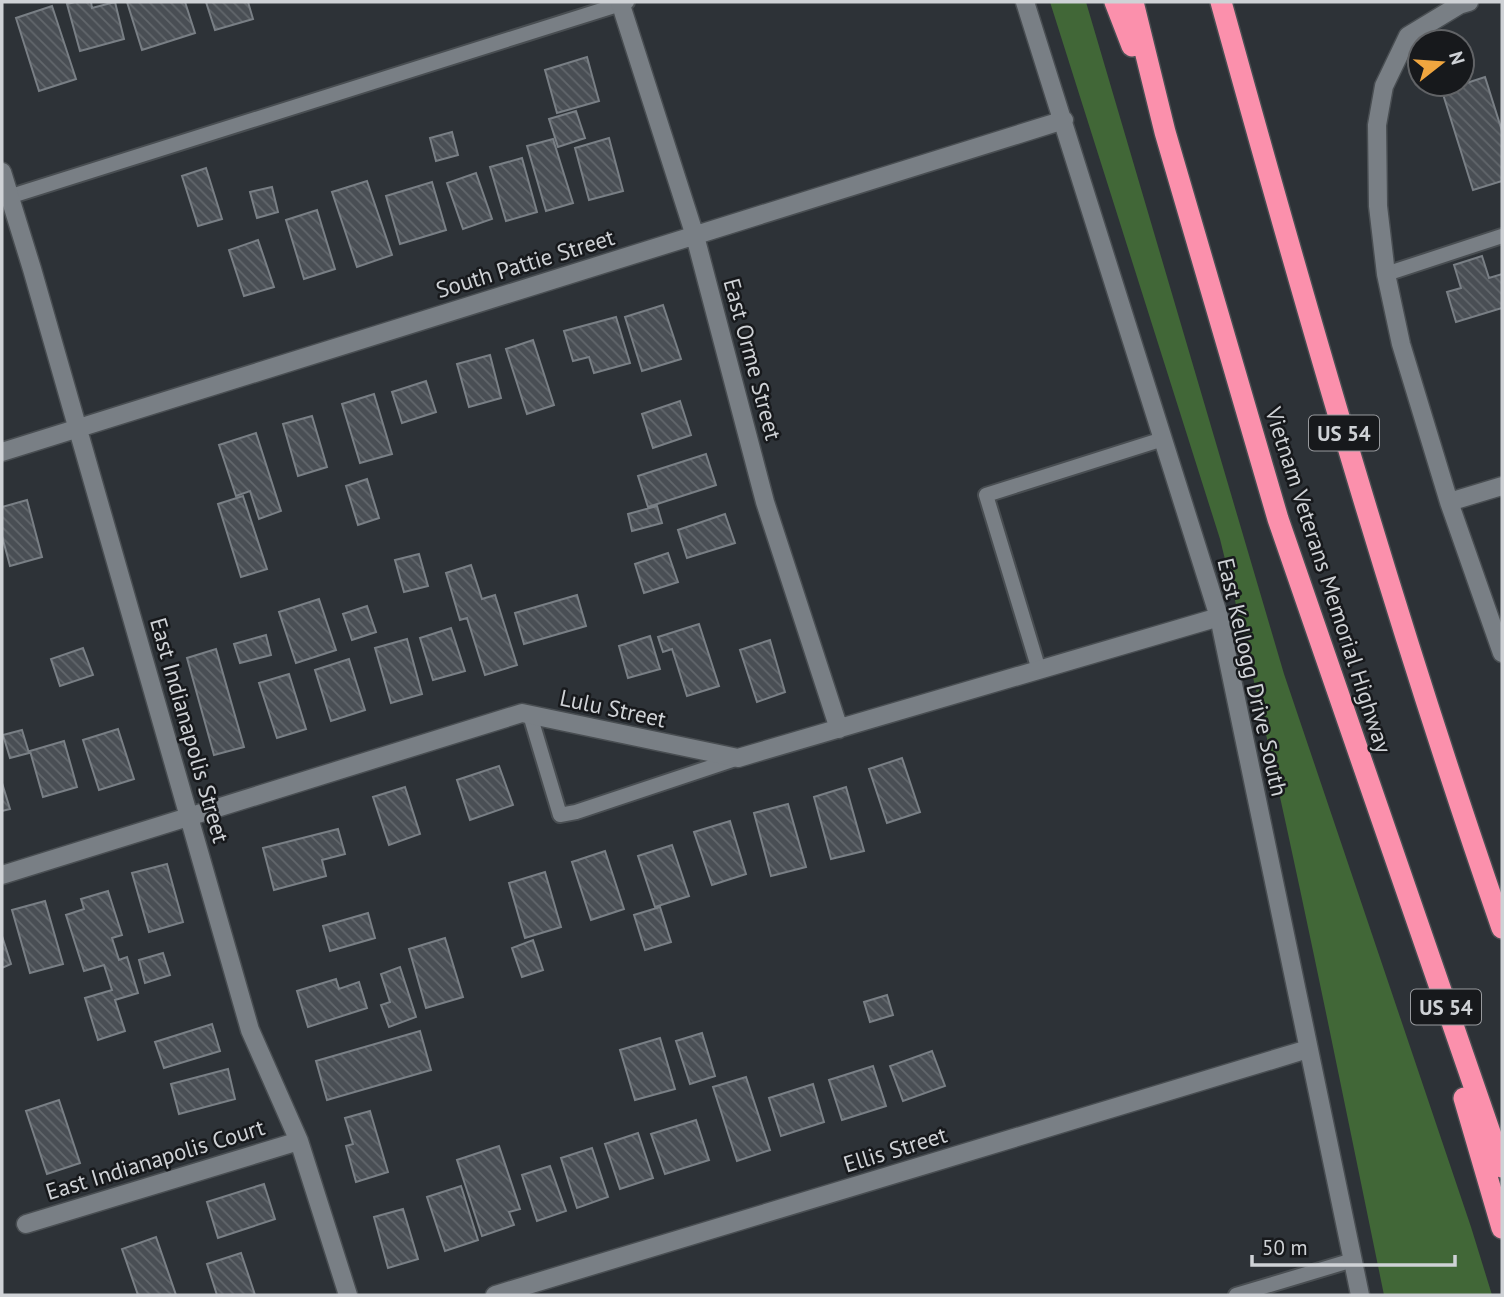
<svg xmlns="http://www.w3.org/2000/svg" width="1504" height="1297" viewBox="0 0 1504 1297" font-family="'PT Sans',sans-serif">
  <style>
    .grass { fill: #416737 }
    .building { fill: url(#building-back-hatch); stroke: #797f85; stroke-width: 2 }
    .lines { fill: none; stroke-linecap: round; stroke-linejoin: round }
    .service-casing { stroke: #494e52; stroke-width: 18 }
    .minor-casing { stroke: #494e52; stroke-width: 21 }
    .motorway-casing { stroke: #494e52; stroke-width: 24 }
    .service { stroke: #797f85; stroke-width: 14 }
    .minor { stroke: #797f85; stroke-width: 18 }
    .motorway { stroke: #fb90ac; stroke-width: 21 }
    .labels { text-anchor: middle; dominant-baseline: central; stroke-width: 5; stroke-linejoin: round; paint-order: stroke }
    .shield { fill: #17191c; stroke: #989a9e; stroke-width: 2 }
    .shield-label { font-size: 21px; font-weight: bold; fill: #cfd2d6 }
    .street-label { font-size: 23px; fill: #cfd2d6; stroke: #17191c }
  </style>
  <defs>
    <pattern id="building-back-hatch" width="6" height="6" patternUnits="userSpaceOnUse" patternTransform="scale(1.75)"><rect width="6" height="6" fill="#494e54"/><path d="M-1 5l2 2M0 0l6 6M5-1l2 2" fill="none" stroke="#62676c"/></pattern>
  </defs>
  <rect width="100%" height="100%" fill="#2d3237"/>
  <path class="grass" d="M1050 2H1086L1284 674 1471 1227 1492 1295H1384C1332 1043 1282 789 1220 539Z"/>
  <path class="building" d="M75 2H91L92 8 115 2 124 39 80 51 67 4Z
    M127 2H185L195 33 142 50Z
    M206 2H248L253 19 215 30Z
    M52 6 76 79 39 91 16 18Z
    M587 57 599 101 557 113 545 70Z
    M1485 77 1502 131V181L1473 190 1442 91Z
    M576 111 585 138 558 147 549 119Z
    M452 132 458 155 436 161 430 138Z
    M609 138 623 191 589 200 575 148Z
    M553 139 573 203 546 211 527 146Z
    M522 158 537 212 506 221 490 167Z
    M206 168 222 219 198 226 182 176Z
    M476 173 492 219 463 229 447 183Z
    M367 181 392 255 357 267 332 192Z
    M432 182 446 230 400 244 386 196Z
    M272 187 278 212 257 218 250 192Z
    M317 210 335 269 304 279 286 220Z
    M258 240 274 287 244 296 229 250Z
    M1482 256 1489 278 1502 274V308L1456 322 1447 292 1461 288 1454 265Z
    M663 305 681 359 642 371 625 317Z
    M616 317 630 363 594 373 589 357 573 361 564 331Z
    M533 340 554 405 527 414 506 349Z
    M490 355 501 398 469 407 457 364Z
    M426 381 436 412 402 423 392 392Z
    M374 394 392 454 360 463 342 404Z
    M680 401 691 435 653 448 642 414Z
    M312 416 327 467 298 476 283 424Z
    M256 433 281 511 259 519 250 491 236 496 219 445Z
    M706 454 716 485 648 507 638 476Z
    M367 479 379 518 358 525 346 486Z
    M243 496 267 569 241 577 218 504Z
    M27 500 42 557 10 566 2 536V507Z
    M657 506 662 523 632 531 628 514Z
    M725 514 735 543 687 558 678 530Z
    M668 553 678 582 644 593 635 564Z
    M419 554 428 586 404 592 395 560Z
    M471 565 482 599 495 595 517 665 485 675 467 618 460 620 446 573Z
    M577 595 586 626 524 644 515 613Z
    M319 599 336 650 296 663 279 612Z
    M367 606 376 632 352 640 343 614Z
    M699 624 719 686 687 696 672 649 663 652 658 637Z
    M451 628 465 671 433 680 420 638Z
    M266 635 271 655 240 663 234 644Z
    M650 636 660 669 628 678 619 646Z
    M407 639 422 694 391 703 375 648Z
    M770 640 785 692 757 702 740 650Z
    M83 648 93 675 60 686 51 659Z
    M216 649 244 747 214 755 187 658Z
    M349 659 365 710 331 721 315 670Z
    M289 674 306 729 277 738 259 683Z
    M118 729 134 779 99 790 83 740Z
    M22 730 29 753 10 758 3 735Z
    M64 741 77 787 43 797 30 751Z
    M902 758 920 812 887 823 869 769Z
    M499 766 513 805 470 820 457 780Z
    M2 783 10 809 2 811Z
    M405 787 420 834 389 845 373 797Z
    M846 787 864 851 831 859 814 797Z
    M788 804 806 867 771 876 754 813Z
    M730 821 746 874 712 885 694 832Z
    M338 829 345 854 322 860 326 876 274 890 263 848Z
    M672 845 689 896 655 907 638 856Z
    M605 851 624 909 591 920 572 862Z
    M167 864 183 922 149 932 132 873Z
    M545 872 561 927 525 938 509 883Z
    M108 891 122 935 112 938 119 960 127 957 138 993 115 1000 125 1031 98 1040 85 998 112 990 104 965 84 971 66 915 84 909 81 899Z
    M45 901 63 964 30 973 12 910Z
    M660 907 671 942 645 950 634 915Z
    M368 913 375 938 330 951 323 926Z
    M2 936 11 964 2 968Z
    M445 938 463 997 426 1008 409 949Z
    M533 940 543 970 522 977 512 948Z
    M163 953 170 975 145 983 139 960Z
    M400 967 416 1017 389 1027 381 1005 390 1002 381 974Z
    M336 979 339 989 359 982 367 1008 308 1027 297 991Z
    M887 995 893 1015 870 1022 864 1002Z
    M212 1024 220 1051 164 1068 155 1042Z
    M420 1031 431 1070 327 1100 316 1061Z
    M702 1033 715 1076 690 1084 676 1041Z
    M660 1038 675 1089 635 1100 620 1050Z
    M932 1051 945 1086 903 1101 890 1066Z
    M873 1066 886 1106 842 1120 829 1080Z
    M228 1069 235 1099 179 1114 171 1084Z
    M746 1077 770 1150 737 1161 713 1087Z
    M813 1084 824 1122 781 1136 769 1098Z
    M59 1100 80 1163 47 1174 26 1111Z
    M370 1111 388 1172 356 1182 346 1146 353 1144 345 1118Z
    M696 1120 709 1160 665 1174 651 1134Z
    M638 1133 653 1178 620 1189 605 1144Z
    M499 1146 520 1209 509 1212 514 1225 482 1236 457 1160Z
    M592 1148 608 1197 577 1208 561 1158Z
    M550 1166 566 1211 537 1221 522 1175Z
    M264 1184 275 1219 218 1238 207 1202Z
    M461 1186 478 1240 445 1251 427 1197Z
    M403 1209 418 1259 388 1268 374 1217Z
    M156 1237 176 1295H138L122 1249Z
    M241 1253 255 1295H217L207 1264Z"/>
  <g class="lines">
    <defs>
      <path id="service" d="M2 199 627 2
        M1386 274 1502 236
        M1039 670 986 495 1163 439
        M530 715 560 815 576 812 738 758
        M1236 1295 1353 1260"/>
      <path id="minor" d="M620 2 695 236 765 502 839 729
        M1025 2 1219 617 1360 1295
        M1469 2 1459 5 1408 36 1384 86 1377 125 1378 206 1386 274 1401 344 1449 502 1502 653
        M2 172 32 269 250 1030 299 1141 348 1295
        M2 452 1064 120
        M1449 502 1502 486
        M2 875 522 713 738 758 1219 617
        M26 1224 299 1141
        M495 1295 1308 1049"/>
      <path id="motorway" d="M1115 2 1132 46
        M1133 2 1165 132 1278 519 1502 1167
        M1221 2C1307 313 1396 623 1502 928
        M1464 1098 1502 1228"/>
    </defs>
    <use href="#service" class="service-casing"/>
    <use href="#minor" class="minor-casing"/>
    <use href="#motorway" class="motorway-casing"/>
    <use href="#service" class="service"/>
    <use href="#minor" class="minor"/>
    <use href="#motorway" class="motorway"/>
  </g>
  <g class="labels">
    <g class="shield">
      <rect x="1309" y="415.5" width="70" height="35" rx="5"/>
      <rect x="1411" y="989.5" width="70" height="35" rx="5"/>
    </g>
    <g class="shield-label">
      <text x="1344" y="433">US 54</text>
      <text x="1446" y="1007">US 54</text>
    </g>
    <g class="street-label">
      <text transform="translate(525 263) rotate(-17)">South Pattie Street</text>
      <text transform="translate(753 359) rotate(75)">East Orme Street</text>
      <text transform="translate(1329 580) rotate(72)">Vietnam Veterans Memorial Highway</text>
      <text transform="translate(1253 677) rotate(77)">East Kellogg Drive South</text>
      <text transform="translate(613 708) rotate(12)">Lulu Street</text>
      <text transform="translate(190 730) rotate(74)">East Indianapolis Street</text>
      <text transform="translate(895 1149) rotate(-17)">Ellis Street</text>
      <text transform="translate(155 1159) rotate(-17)">East Indianapolis Court</text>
    </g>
  </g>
  <rect width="1504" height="1297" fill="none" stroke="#cfd2d6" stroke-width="7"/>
  <g transform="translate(1441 63) rotate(73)"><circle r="33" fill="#17191c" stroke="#616366" stroke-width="2"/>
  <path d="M0-5L12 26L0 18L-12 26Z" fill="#f0a63f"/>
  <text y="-10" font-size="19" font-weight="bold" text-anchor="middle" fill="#cfd2d6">N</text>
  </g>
  <path d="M1252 1255v10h203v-10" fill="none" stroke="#cfd2d6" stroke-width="3.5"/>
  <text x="1262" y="1255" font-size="21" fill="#cfd2d6" stroke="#17191c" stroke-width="5" paint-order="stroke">50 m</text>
</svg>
